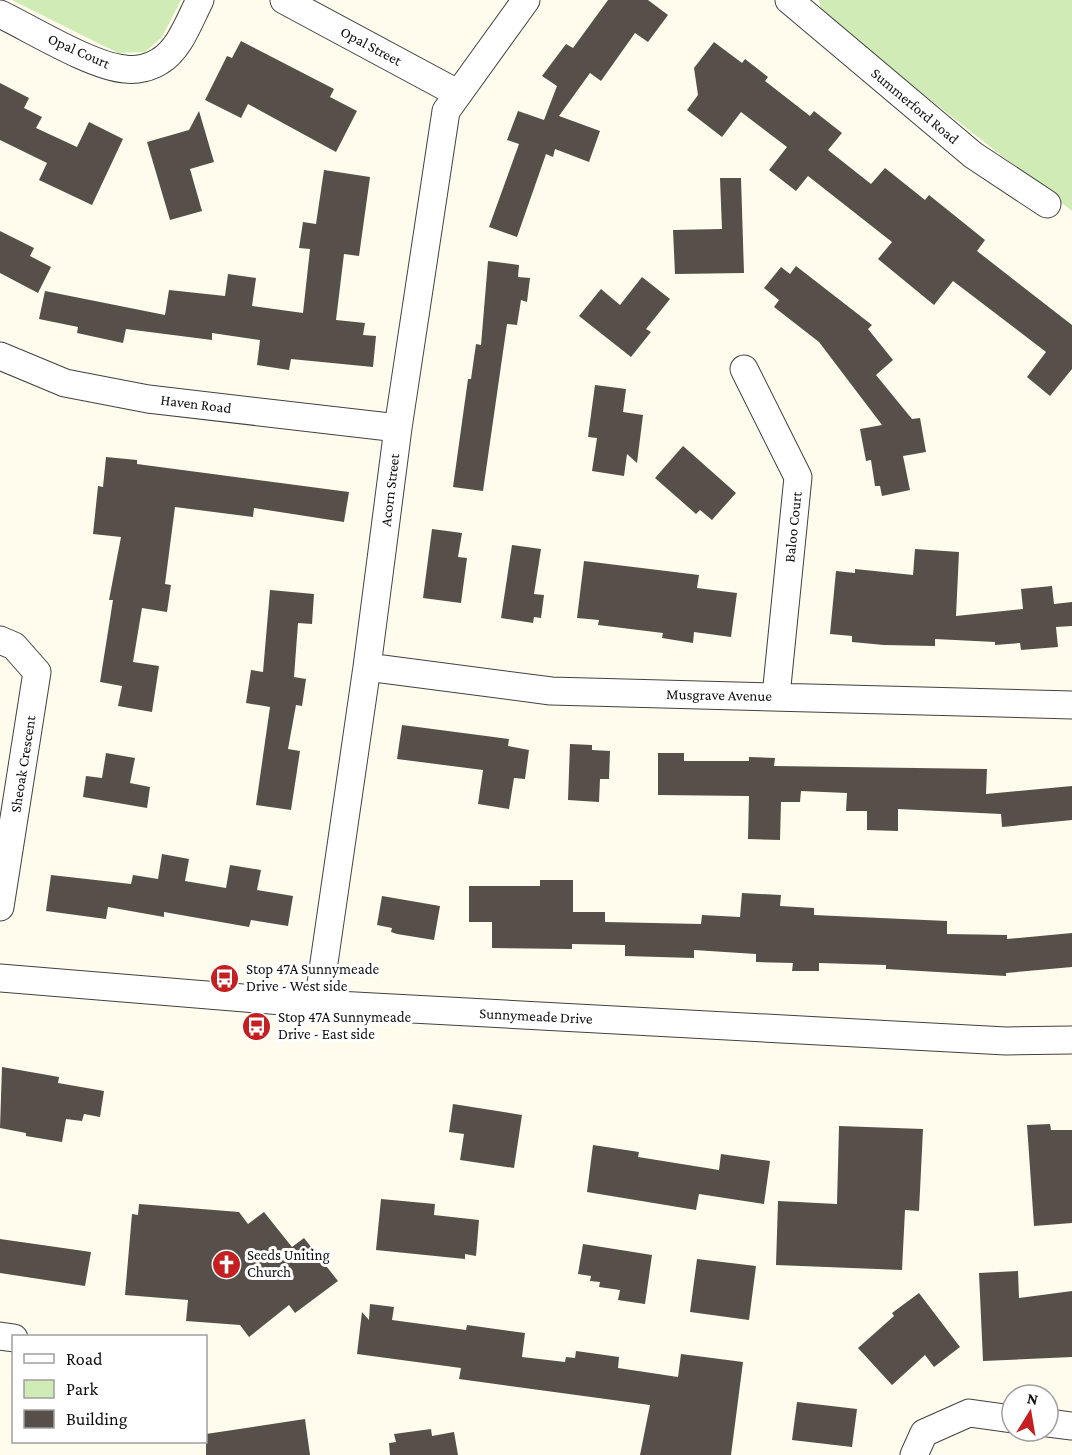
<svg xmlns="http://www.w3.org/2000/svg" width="1072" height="1455" viewBox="0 0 1072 1455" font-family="'Crimson Pro',serif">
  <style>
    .green { fill: #d0ebb6 }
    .building { fill: #574f4a }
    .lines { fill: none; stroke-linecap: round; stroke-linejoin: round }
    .minor-casing { stroke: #414141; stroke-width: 29 }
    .minor { stroke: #fff; stroke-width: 27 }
    .labels { text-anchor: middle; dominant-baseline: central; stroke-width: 6; stroke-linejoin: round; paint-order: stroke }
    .street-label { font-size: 15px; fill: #0e0e0e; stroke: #fff }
    .poi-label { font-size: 15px; fill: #0e0e0e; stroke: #fff; text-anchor: start }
  </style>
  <rect width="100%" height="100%" fill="#fffcee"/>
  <path class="green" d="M12 0H181L162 37 145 52 118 53Z
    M819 0H1072V211L821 14Z"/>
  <path class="building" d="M608 0H648L668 15 648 42 635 33 601 81 590 73 559 116 600 131 589 162 555 149 553 157 546 154 517 237 489 227 519 144 507 140 518 111 544 120 557 86 542 76 566 44 573 48Z
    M241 41 334 89 330 97 357 111 336 152 248 104 241 118 205 100 227 56 232 58Z
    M714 42 742 63 745 59 768 77 765 81 810 116 814 111 842 133 828 150 871 184 885 168 925 200 929 195 985 240 977 251 1072 325V369L1050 396 1027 377 1046 352 953 281 934 305 878 259 892 242 808 176 796 191 769 170 787 147 741 112 722 137 687 110 698 95 694 68Z
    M0 83 29 98 24 108 42 117 36 128 77 147 89 122 123 139 92 205 39 180 47 163 0 140Z
    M199 111 214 162 190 169 202 211 170 220 147 142 189 130Z
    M324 170 370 177 359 256 344 254 336 320 365 323 363 335 376 336 373 367 291 359 289 370 257 365 260 340 212 333V340L126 329 123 343 77 333 78 327 39 319 45 291 165 315 169 290 225 296 228 274 256 278 252 306 303 313 310 249 299 248 303 222 316 224Z
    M720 178H741L744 273 675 274 673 230 722 229Z
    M0 231 34 248 30 256 51 267 38 293 0 273Z
    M488 261 519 265 518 277 530 278 527 302 521 300 517 325 507 324 483 491 453 487 468 379H471L476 344 481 345Z
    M796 266 872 325 868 329 893 360 876 375 912 419 920 418 926 452 903 456 910 490 882 496 880 486H875L871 460 866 461 860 429 882 425 819 342 774 307 779 300 764 288 781 267 790 274Z
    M642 277 670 299 646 329 651 332 631 357 579 316 601 289 620 305Z
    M595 385 626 389 623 412 643 415 637 463 627 454 624 476 592 471 597 438 588 437Z
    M683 446 736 493 712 520 700 510 696 514 655 478Z
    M106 457 137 460V464L349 492 344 522 254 508 253 517 175 507 165 584 171 585 167 612 142 608 133 662 159 666 152 712 118 706 122 686 100 682 113 600H109L121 537 93 534 98 486 103 487Z
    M432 529 462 533 458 557 467 558 461 603 423 598Z
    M512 545 541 549 534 594 544 595 541 618 534 617 533 623 501 618Z
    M915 549 959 552 956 616 1023 609 1021 589 1052 586 1054 604 1072 602V626L1056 627 1058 647 1021 650 1020 643 995 645V642L935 639V646L884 645 852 642V636L830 634 836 571 855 573V569L913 575Z
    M584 561 699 575 697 588 737 593 731 637 694 632 693 643 662 638 663 633 598 625 599 620 577 618Z
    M270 590 314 594 312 624 298 623 294 677 306 679 302 706 296 705 288 749 300 751 291 810 256 805 270 707 246 703 251 670 263 672Z
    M402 725 509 739 508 746 529 750 525 779 514 778 509 809 478 804 483 770 397 759Z
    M570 744 592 745V750L610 751 609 779H600L599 802 568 800Z
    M106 753 135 758 130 783 150 787 147 808 83 797 86 776 102 778Z
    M658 753H684V761H749V757L775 758 774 766 987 769 986 794 1072 786V820L1002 827 1001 814 898 809V831L867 830V811H846L847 793 801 791 800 802H781L780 840 748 839 749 796 658 795Z
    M162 854 189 859 185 881 226 888 230 865 261 870 257 890 293 896 288 926 251 920 249 927 164 912V917L108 907 106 919 46 911 51 875 131 884 133 875 158 879Z
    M540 880H573V912H605V922L701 924 702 915 740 917 742 893 781 895 780 906 814 908V915L947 921V934L1007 935V939L1072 933V967L1006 973V976L886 969V965L819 963V971H792L793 963 756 962V954L694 950V958L625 956V945L572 944V949L492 948V922H469V886H540Z
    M382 896 440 906 434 940 397 934 391 932 392 928 377 925Z
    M2 1067 59 1077 58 1083 104 1091 100 1117 84 1114 82 1121 66 1119 62 1142 26 1136V1133L0 1128Z
    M453 1104 522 1115 514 1168 460 1160 464 1134 449 1132Z
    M1050 1124 1051 1130H1072V1223L1034 1226 1027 1125Z
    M839 1126 923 1129 919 1211 905 1210 902 1270 776 1265 778 1201 837 1204Z
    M593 1145 639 1152 638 1157 719 1170 721 1154 770 1161 764 1204 699 1194 696 1210 587 1192Z
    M381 1199 435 1204 434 1215 479 1220 476 1256 465 1254V1259L376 1250Z
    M139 1204 239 1212 248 1224 264 1212 292 1247 304 1238 338 1281 295 1313 289 1305 249 1337 240 1325 186 1321 188 1300 125 1295 132 1214 138 1215Z
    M0 1239 91 1252 85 1286 0 1273Z
    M583 1244 652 1255 645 1304 618 1300 620 1290 599 1287 600 1282 590 1281 591 1276 578 1274Z
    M697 1259 756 1266 749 1320 690 1312Z
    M1018 1271 1019 1298 1072 1291V1357L983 1361 979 1273Z
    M919 1293 960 1347 934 1367 925 1355 892 1385 858 1348 894 1316 892 1313Z
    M370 1304 394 1307 392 1320 466 1330 467 1325 525 1333 522 1357 565 1362 566 1357 575 1358 576 1351 619 1357 618 1368 678 1377 681 1354 743 1362 731 1455H640L650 1405 459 1379 461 1368 357 1354 362 1312 369 1320Z
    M797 1402 857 1409 852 1447 792 1440Z
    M305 1419 310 1455H206V1434Z
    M431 1429 432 1436 454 1432 458 1455H390L389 1443 396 1442 394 1434Z"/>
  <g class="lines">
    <defs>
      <path id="minor" d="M284 0 457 93
        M789 0 973 155 1047 204
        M0 14C33 30 91 66 125 69 137 71 151 67 160 61 180 49 190 19 200 0
        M0 356 65 383 148 399 398 428
        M744 369 798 477 776 696
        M0 640 14 646 37 672 0 907
        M367 667 551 691 1072 705
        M0 978 318 1004 1006 1041 1072 1040
        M318 1004 367 667 398 428 446 111 526 0
        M0 1336 14 1338
        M1048 1423 1072 1426
        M914 1455 924 1433 969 1413 1012 1419"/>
    </defs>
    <use href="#minor" class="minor-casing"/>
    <use href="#minor" class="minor"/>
  </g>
  <defs>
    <symbol id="bus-disc" viewBox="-11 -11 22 22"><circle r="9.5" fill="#c42022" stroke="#fff"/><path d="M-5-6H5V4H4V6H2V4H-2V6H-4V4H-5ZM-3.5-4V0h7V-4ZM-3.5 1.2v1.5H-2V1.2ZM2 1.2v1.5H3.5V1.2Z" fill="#fff"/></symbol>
    <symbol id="church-disc" viewBox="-11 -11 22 22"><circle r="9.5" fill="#c42022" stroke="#fff"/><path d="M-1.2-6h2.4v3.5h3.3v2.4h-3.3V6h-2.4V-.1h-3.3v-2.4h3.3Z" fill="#fff"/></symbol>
  </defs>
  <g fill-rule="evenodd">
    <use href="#bus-disc" x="208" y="962" width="33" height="33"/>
    <use href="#bus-disc" x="240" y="1010" width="33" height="33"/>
    <use href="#church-disc" x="210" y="1248" width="33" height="33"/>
  </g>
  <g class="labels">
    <g class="street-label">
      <text transform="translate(371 46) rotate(28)">Opal Street</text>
      <text transform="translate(79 51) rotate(24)">Opal Court</text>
      <text transform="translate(915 106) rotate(40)">Summerford Road</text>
      <text transform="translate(196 404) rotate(7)">Haven Road</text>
      <text transform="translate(390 490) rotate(-83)">Acorn Street</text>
      <text transform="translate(793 527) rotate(-84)">Baloo Court</text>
      <text transform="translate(719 695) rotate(1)">Musgrave Avenue</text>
      <text transform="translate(23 764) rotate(-81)">Sheoak Crescent</text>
      <text transform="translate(536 1016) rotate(3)">Sunnymeade Drive</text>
    </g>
    <g class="poi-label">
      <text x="246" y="969">Stop 47A Sunnymeade<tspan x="246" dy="17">Drive - West side</tspan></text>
      <text x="278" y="1017">Stop 47A Sunnymeade<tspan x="278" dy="17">Drive - East side</tspan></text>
      <text x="247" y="1255">Seeds Uniting<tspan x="247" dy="17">Church</tspan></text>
    </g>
  </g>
  <rect x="12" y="1335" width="195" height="108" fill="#ffffff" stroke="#9f9f9f" stroke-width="1.5"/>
  <rect x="24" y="1354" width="30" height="9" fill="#ffffff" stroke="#9f9f9f" stroke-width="1.5"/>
  <text x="66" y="1365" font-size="18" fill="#0e0e0e">Road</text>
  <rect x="24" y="1380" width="30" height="18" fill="#d0ebb6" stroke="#9f9f9f" stroke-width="1.5"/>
  <text x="66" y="1395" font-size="18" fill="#0e0e0e">Park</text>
  <rect x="24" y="1410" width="30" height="18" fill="#574f4a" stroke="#9f9f9f" stroke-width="1.5"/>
  <text x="66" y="1425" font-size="18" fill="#0e0e0e">Building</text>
  <g transform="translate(1030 1413) rotate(11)"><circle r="28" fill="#ffffff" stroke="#9f9f9f" stroke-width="1.5"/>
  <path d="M0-4.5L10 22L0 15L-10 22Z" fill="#c42022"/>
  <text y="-9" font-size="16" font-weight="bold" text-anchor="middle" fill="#0e0e0e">N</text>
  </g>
</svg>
